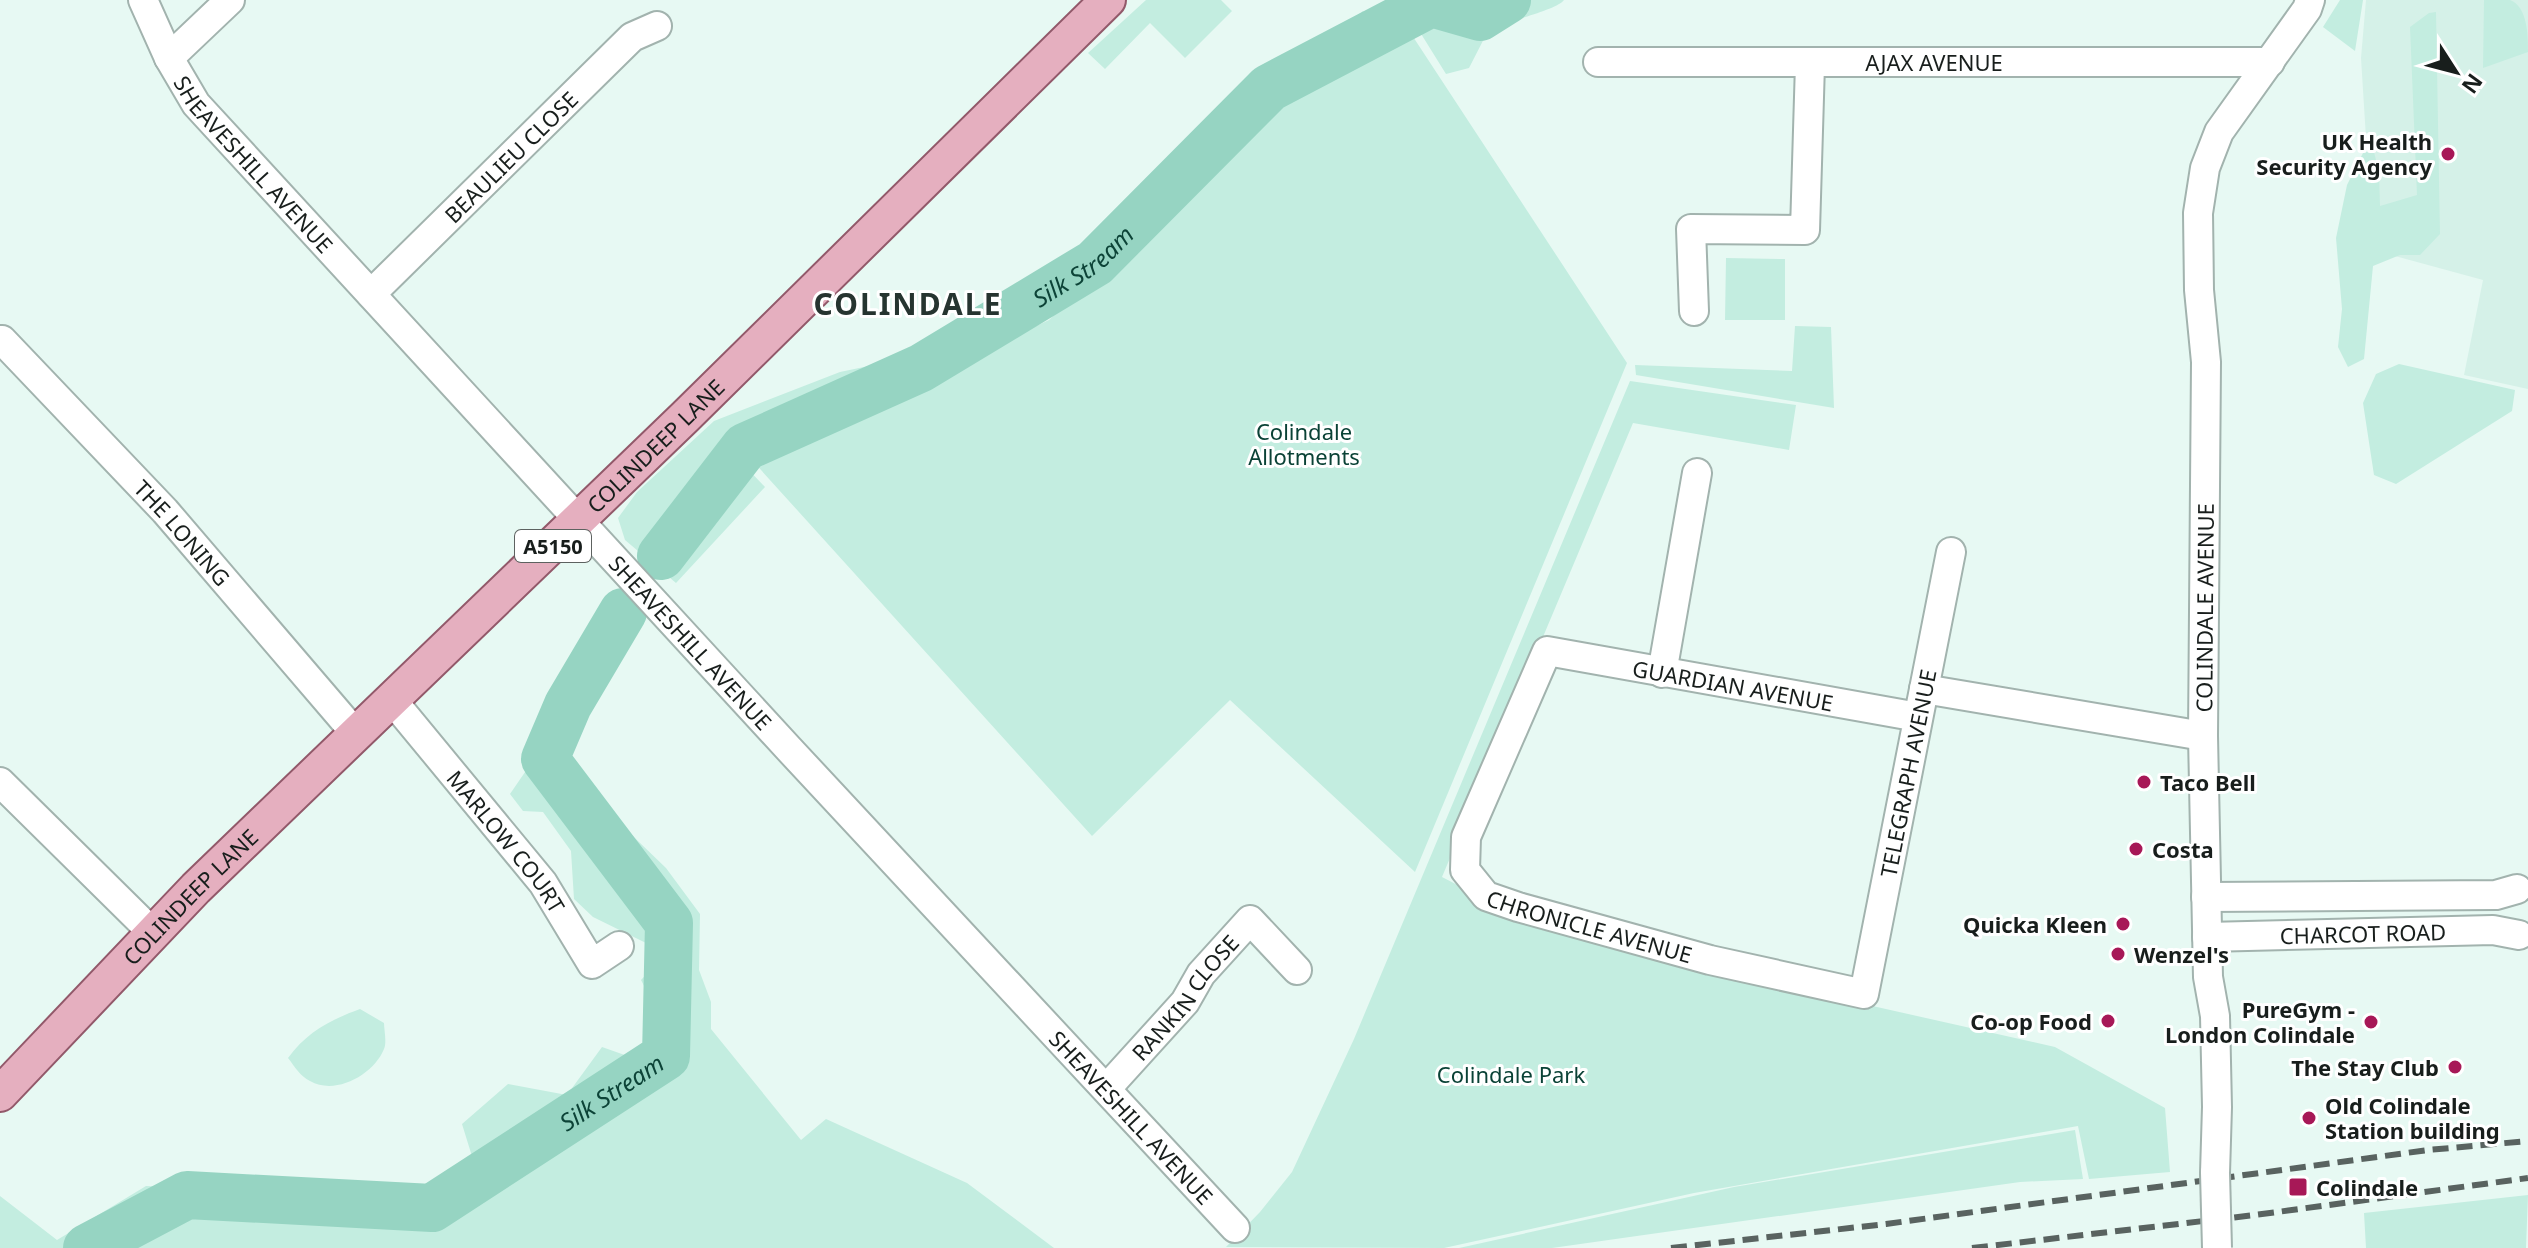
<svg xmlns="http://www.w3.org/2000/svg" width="2528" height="1248" viewBox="0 0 2528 1248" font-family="'Noto Sans',sans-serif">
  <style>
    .built { fill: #d5f1e8 }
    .green { fill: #c3ede0 }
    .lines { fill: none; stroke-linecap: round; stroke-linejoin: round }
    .river { stroke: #96d4c2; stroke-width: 48 }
    .minor-casing { stroke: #a2b3ae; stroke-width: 32 }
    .major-casing { stroke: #92596a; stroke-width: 38 }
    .minor { stroke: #fff; stroke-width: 28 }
    .major { stroke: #e5afbf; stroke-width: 34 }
    .rail { stroke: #596360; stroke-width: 6; stroke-dasharray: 16 8; stroke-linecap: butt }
    .minor-bridge-casing { stroke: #a2b3ae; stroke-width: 32; stroke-linecap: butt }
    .minor-bridge { stroke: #fff; stroke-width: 28 }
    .poi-dot { fill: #a71857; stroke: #fff; stroke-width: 3 }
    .labels { text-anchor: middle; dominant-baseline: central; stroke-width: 6; stroke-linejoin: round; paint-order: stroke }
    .shield { fill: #fff; stroke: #5d6260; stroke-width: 2 }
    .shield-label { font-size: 20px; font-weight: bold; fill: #181e1c }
    .street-label { font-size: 22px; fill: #181e1c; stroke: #fff }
    .poi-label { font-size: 22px; font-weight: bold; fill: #181e1c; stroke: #fff; text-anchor: end }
    .park-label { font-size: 22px; fill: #0a4236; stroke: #fff }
    .water-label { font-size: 24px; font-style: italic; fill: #0c4337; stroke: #fff }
    .district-label { font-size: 30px; font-weight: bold; letter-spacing: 2px; fill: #263430; stroke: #fff }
  </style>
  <rect width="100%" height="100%" fill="#e7f9f3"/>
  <path class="built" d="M2366 0H2528V389L2464 375 2483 280 2373 250 2361 58Z"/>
  <path class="green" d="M1146 0H1221L1232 11 1185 58 1150 23 1105 69 1088 53Z
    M1400 0H1462L1467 2 1470 0H1564C1557 10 1505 22 1489 29L1469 68 1446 74Z
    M2340 0H2363L2355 51 2323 27Z
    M2484 0C2492 0 2503 0 2510 0 2528 7 2528 36 2528 52L2483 68Z
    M1363 11 1376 22 1377 35 1301 74 1271 93 1043 315 746 455 742 463 765 487 676 583 625 540 618 518 637 492 714 421 840 372 921 355 994 317 1082 256 1143 201 1190 153 1250 78 1276 63 1319 45Z
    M2436 12 2440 234 2420 255H2400L2373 266 2364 359 2348 367 2338 347 2342 309 2336 238 2347 185 2364 151 2374 152 2379 172 2380 206 2417 195 2410 27 2429 13Z
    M1404 23 1627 363 1415 872 1230 700 1092 836 751 459 1049 320 1273 97Z
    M1726 258 1785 259V320H1725Z
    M1795 326 1831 327 1834 408 1636 375 1635 365 1792 371Z
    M2399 364 2515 390 2512 411 2396 484 2374 475 2363 403 2376 374Z
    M1630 381 1796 405 1789 450 1633 423 1442 877 1500 907 1739 976 2055 1047 2165 1108 2170 1172 2089 1179 2078 1126 1694 1193 1444 1248 1226 1247 1260 1212 1292 1172 1354 1039Z
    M545 716 558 764 666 868 700 914 699 970 711 1002V1029L801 1140 826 1119 967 1183 1054 1248H0V1196L57 1240 146 1186 385 1195 443 1192 475 1166 462 1124 508 1084 567 1095 602 1047 636 1059 661 1019 641 980 655 965 646 943 593 917 574 899 571 851 543 812 523 811 510 794 534 759Z
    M360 1009 384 1023C384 1030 387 1042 384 1049 374 1074 336 1096 310 1081 300 1076 295 1067 288 1058 307 1032 330 1020 360 1009Z
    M2075 1130 2083 1179 2020 1182 1552 1248H1459L1734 1187Z
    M2528 1195 2526 1248H2366L2364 1213Z"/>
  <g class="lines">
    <g class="river">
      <path id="s1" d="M661 556 745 447 921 368 1095 263 1269 88 1431 3 1480 17 1507 0"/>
      <path id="s2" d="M87 1248 187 1195 432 1208 666 1056 669 923 545 759 568 705 623 612"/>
    </g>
    <defs>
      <g id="minor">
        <path id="s3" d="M143 0 169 58 196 104 789 749 1235 1228"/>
        <path d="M169 58 230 0"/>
        <path id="s4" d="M1598 62H2270"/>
        <path id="s5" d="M371 294 632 37 657 26"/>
        <path d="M1694 311 1691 229 1805 230 1810 64"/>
        <path id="s6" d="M2 340 165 511 356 734"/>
        <path d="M1662 673 1697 473"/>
        <path d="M1924 689 2203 736"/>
        <path id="s7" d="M392 700 543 883 592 964 619 946"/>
        <path id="s8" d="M1918 717 1547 651 1466 837 1465 870 1486 896 1518 907 1710 960 1864 994 1951 552"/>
        <path d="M0 782 154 934"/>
        <path d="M2206 897 2496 895 2517 889"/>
        <path id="s9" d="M2207 937 2493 930 2519 935"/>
        <path id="s10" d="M1107 1088 1185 1002 1201 974 1250 920 1297 970"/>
        <path id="s11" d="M2215 1173 2217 1107 2215 1016 2208 977 2203 736 2206 362 2199 290 2198 213 2205 168 2219 132 2307 9 2310 0"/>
      </g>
      <g id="major">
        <path id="s12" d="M0 1094 196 888 685 417 1108 0"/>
      </g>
    </defs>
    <use href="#minor" class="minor-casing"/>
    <use href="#major" class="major-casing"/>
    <use href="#minor" class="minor"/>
    <use href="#major" class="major"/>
    <path class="rail" d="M1671 1248 1886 1224 2428 1150 2528 1141
      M1972 1248 2255 1215 2528 1178"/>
    <defs>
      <path id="minor-bridge" d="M2215 1173 2217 1248"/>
    </defs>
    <use href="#minor-bridge" class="minor-bridge-casing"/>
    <use href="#minor-bridge" class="minor-bridge"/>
  </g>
  <g class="poi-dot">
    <circle cx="2448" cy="154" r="8"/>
    <circle cx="2144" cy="782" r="8"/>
    <circle cx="2136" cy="849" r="8"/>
    <circle cx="2123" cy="924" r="8"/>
    <circle cx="2118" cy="954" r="8"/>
    <circle cx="2108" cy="1021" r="8"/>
    <circle cx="2371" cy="1022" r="8"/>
    <circle cx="2455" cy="1067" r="8"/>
    <circle cx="2309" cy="1118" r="8"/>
    <rect x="2288" y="1177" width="20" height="20" rx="4"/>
  </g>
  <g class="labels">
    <rect class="shield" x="515" y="530" width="76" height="32" rx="6"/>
    <g class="shield-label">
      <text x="553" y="546">A5150</text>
    </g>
    <g class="street-label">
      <text stroke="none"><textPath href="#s4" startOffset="336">AJAX AVENUE</textPath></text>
      <text stroke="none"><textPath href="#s5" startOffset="196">BEAULIEU CLOSE</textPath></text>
      <text stroke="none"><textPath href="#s3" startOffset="200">SHEAVESHILL AVENUE</textPath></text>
      <text stroke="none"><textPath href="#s12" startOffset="922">COLINDEEP LANE</textPath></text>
      <text stroke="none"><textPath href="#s6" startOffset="264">THE LONING</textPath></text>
      <text stroke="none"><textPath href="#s11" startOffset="566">COLINDALE AVENUE</textPath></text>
      <text stroke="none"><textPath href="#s3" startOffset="848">SHEAVESHILL AVENUE</textPath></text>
      <text transform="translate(1733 685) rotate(10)">GUARDIAN AVENUE</text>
      <text stroke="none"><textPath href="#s8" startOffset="1262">TELEGRAPH AVENUE</textPath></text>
      <text stroke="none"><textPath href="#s7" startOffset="182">MARLOW COURT</textPath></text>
      <text stroke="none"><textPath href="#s12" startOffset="274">COLINDEEP LANE</textPath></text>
      <text stroke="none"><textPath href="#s8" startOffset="754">CHRONICLE AVENUE</textPath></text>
      <text stroke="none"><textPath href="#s9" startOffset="156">CHARCOT ROAD</textPath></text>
      <text stroke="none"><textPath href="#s10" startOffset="120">RANKIN CLOSE</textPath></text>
      <text stroke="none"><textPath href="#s3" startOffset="1496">SHEAVESHILL AVENUE</textPath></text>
    </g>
    <g class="poi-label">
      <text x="2432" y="141">UK Health<tspan x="2432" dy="25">Security Agency</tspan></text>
      <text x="2160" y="782" text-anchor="start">Taco Bell</text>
      <text x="2152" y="849" text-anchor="start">Costa</text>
      <text x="2107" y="924">Quicka Kleen</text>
      <text x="2134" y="954" text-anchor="start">Wenzel's</text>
      <text x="2355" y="1009">PureGym -<tspan x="2355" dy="25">London Colindale</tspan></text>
      <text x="2092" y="1021">Co-op Food</text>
      <text x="2439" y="1067">The Stay Club</text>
      <text x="2325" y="1105" text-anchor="start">Old Colindale<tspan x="2325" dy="25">Station building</tspan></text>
      <text x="2316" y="1187" text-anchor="start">Colindale</text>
    </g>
    <g class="park-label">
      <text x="1304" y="431">Colindale<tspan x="1304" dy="25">Allotments</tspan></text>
      <text x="1511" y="1074">Colindale Park</text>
    </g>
    <g class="water-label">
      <text stroke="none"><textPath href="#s1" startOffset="522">Silk Stream</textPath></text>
      <text stroke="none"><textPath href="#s2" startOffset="572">Silk Stream</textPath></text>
    </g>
    <g class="district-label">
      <text x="908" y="303">COLINDALE</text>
    </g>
  </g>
  <g transform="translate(2456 72) rotate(126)" stroke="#ffffff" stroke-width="6" paint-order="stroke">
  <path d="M0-6L14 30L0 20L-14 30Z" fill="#181e1c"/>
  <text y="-12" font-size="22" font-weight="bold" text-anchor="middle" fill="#181e1c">N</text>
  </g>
</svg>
